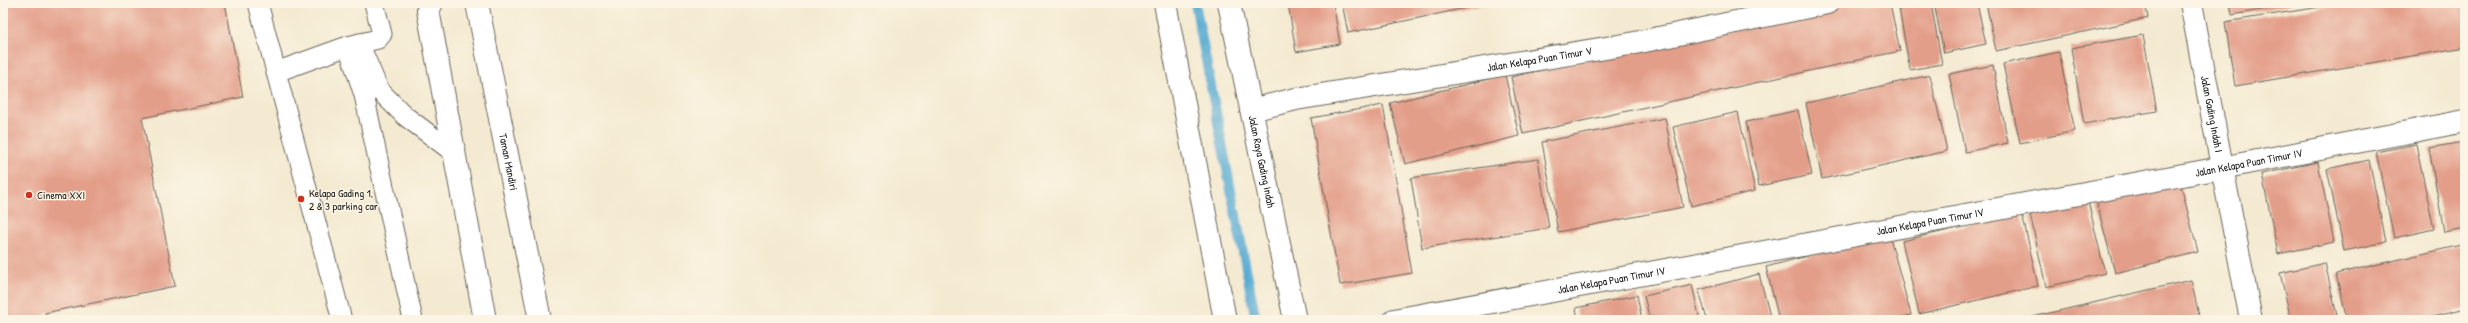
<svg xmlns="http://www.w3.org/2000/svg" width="2468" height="323" viewBox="0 0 2468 323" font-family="'Patrick Hand',sans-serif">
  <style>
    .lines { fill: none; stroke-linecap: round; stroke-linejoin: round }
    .stream { stroke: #57aad2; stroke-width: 10 }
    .building { fill: #e39e89 }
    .lane-casing { stroke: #68645c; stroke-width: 21 }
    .street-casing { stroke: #68645c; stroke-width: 24 }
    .secondary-casing { stroke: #68645c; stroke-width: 24 }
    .lane { stroke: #fff; stroke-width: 19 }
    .street { stroke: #fff; stroke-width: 22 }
    .secondary { stroke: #fff; stroke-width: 22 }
    .poi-dot { fill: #c8321e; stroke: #fcf5e5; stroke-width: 1.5 }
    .labels { text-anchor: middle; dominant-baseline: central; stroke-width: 3; stroke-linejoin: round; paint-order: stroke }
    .street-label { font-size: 11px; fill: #1c1c1c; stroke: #fcf5e5 }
    .poi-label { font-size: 11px; fill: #1c1c1c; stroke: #fcf5e5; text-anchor: start }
  </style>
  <rect width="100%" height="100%" fill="#fcf5e5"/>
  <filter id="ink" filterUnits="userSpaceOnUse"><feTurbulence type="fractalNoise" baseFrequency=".025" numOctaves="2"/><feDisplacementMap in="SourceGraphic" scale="8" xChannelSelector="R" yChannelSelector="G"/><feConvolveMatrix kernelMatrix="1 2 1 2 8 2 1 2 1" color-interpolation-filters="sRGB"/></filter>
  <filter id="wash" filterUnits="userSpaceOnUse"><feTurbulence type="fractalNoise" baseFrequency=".012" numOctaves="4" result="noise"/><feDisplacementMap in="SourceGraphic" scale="16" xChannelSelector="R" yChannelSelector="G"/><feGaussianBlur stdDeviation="0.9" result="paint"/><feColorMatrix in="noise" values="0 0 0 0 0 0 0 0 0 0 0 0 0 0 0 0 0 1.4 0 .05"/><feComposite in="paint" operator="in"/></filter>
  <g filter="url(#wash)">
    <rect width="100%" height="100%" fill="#f4ead2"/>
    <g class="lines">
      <path class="stream" d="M1195 3 1256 320"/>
    </g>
    <g id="blocks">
      <path class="building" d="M3 3H225L243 97 142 118 175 286 45 313 47 320H3Z
        M1288 3H1333L1340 44 1296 52Z
        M1342 3H1485V4L1348 33Z
        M1848 3H1890L1900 51 1523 134 1511 77Z
        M1898 3H1931L1942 64 1910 70Z
        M1934 3H1977L1986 44 1944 53Z
        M1986 3H2145L2148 18 1996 51Z
        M2230 3H2290V5L2232 15Z
        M2346 3H2465V47L2235 86 2225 22Z
        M2143 35 2157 111 2084 124 2071 48Z
        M2059 52 2075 131 2020 143 2003 64Z
        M1993 65 2008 143 1965 152 1949 74Z
        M1505 75 1519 136 1405 164 1390 103Z
        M1930 75 1947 151 1822 179 1806 103Z
        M1383 105 1412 273 1340 285 1311 118Z
        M1798 110 1812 175 1759 186 1746 122Z
        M1738 112 1755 191 1691 206 1673 127Z
        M1665 118 1683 207 1558 232 1542 142Z
        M2465 142V228L2444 232 2429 148Z
        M2416 144 2434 229 2394 238 2376 152Z
        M1538 159 1549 228 1422 248 1411 178Z
        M2369 160 2386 242 2344 251 2327 169Z
        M2318 162 2334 242 2278 254 2262 174Z
        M2179 178 2198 252 2115 273 2096 200Z
        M2088 201 2105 273 2046 287 2030 214Z
        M2022 213 2038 286 1919 314 1902 241Z
        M1889 234 1911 315 1891 320H1779L1766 267Z
        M2465 244V309L2419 320H2347L2336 274Z
        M2325 263 2338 320H2291L2280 273Z
        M1759 274 1771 320H1707L1699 290Z
        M2191 280 2200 320H2024V319Z
        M1692 285 1700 320H1650L1644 296Z
        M1637 295 1642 320H1578L1576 308Z
        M1571 317V320H1560V319Z"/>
    </g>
  </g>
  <g filter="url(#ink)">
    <use href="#blocks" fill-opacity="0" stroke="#68645c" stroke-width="1"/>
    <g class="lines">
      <defs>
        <path id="lane" d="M258 3 276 72 348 46 364 95 413 320
          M359 43 379 90 405 116 453 152
          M348 46 378 39 382 34 374 3
          M276 72 342 320"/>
        <g id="street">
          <path d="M432 3 428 10 485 320"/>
          <path id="s1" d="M477 3 540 320"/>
          <path id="s2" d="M2191 3 2251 320"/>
          <path id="s3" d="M1251 110 1296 99 1630 44 1827 3"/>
          <path id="s4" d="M1394 320 2221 168 2465 121"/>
        </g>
        <g id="secondary">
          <path d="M1165 3 1225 320"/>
          <path id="s5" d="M1229 3 1295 320"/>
        </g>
      </defs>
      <use href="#lane" class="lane-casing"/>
      <use href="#street" class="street-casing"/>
      <use href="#secondary" class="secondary-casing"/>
      <use href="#lane" class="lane"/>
      <use href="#street" class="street"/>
      <use href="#secondary" class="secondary"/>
    </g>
  </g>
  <g class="poi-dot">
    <circle cx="29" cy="195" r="4"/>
    <circle cx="301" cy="199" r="4"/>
  </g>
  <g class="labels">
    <g class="street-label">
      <text stroke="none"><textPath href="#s3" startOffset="293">Jalan Kelapa Puan Timur V</textPath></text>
      <text stroke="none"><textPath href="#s2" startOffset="113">Jalan Gading Indah I</textPath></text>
      <text stroke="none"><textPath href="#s1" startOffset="162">Taman Mandiri</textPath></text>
      <text stroke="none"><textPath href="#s5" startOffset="162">Jalan Raya Gading Indah</textPath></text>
      <text stroke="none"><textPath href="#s4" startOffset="869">Jalan Kelapa Puan Timur IV</textPath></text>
      <text stroke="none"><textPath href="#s4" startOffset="545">Jalan Kelapa Puan Timur IV</textPath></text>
      <text stroke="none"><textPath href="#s4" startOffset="221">Jalan Kelapa Puan Timur IV</textPath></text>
    </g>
    <g class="poi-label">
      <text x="309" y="193">Kelapa Gading 1,<tspan x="309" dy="13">2 &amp; 3 parking car</tspan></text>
      <text x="37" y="195">Cinema XXI</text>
    </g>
  </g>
  <rect width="2468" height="323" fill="none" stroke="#fcf5e5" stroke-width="16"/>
</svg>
